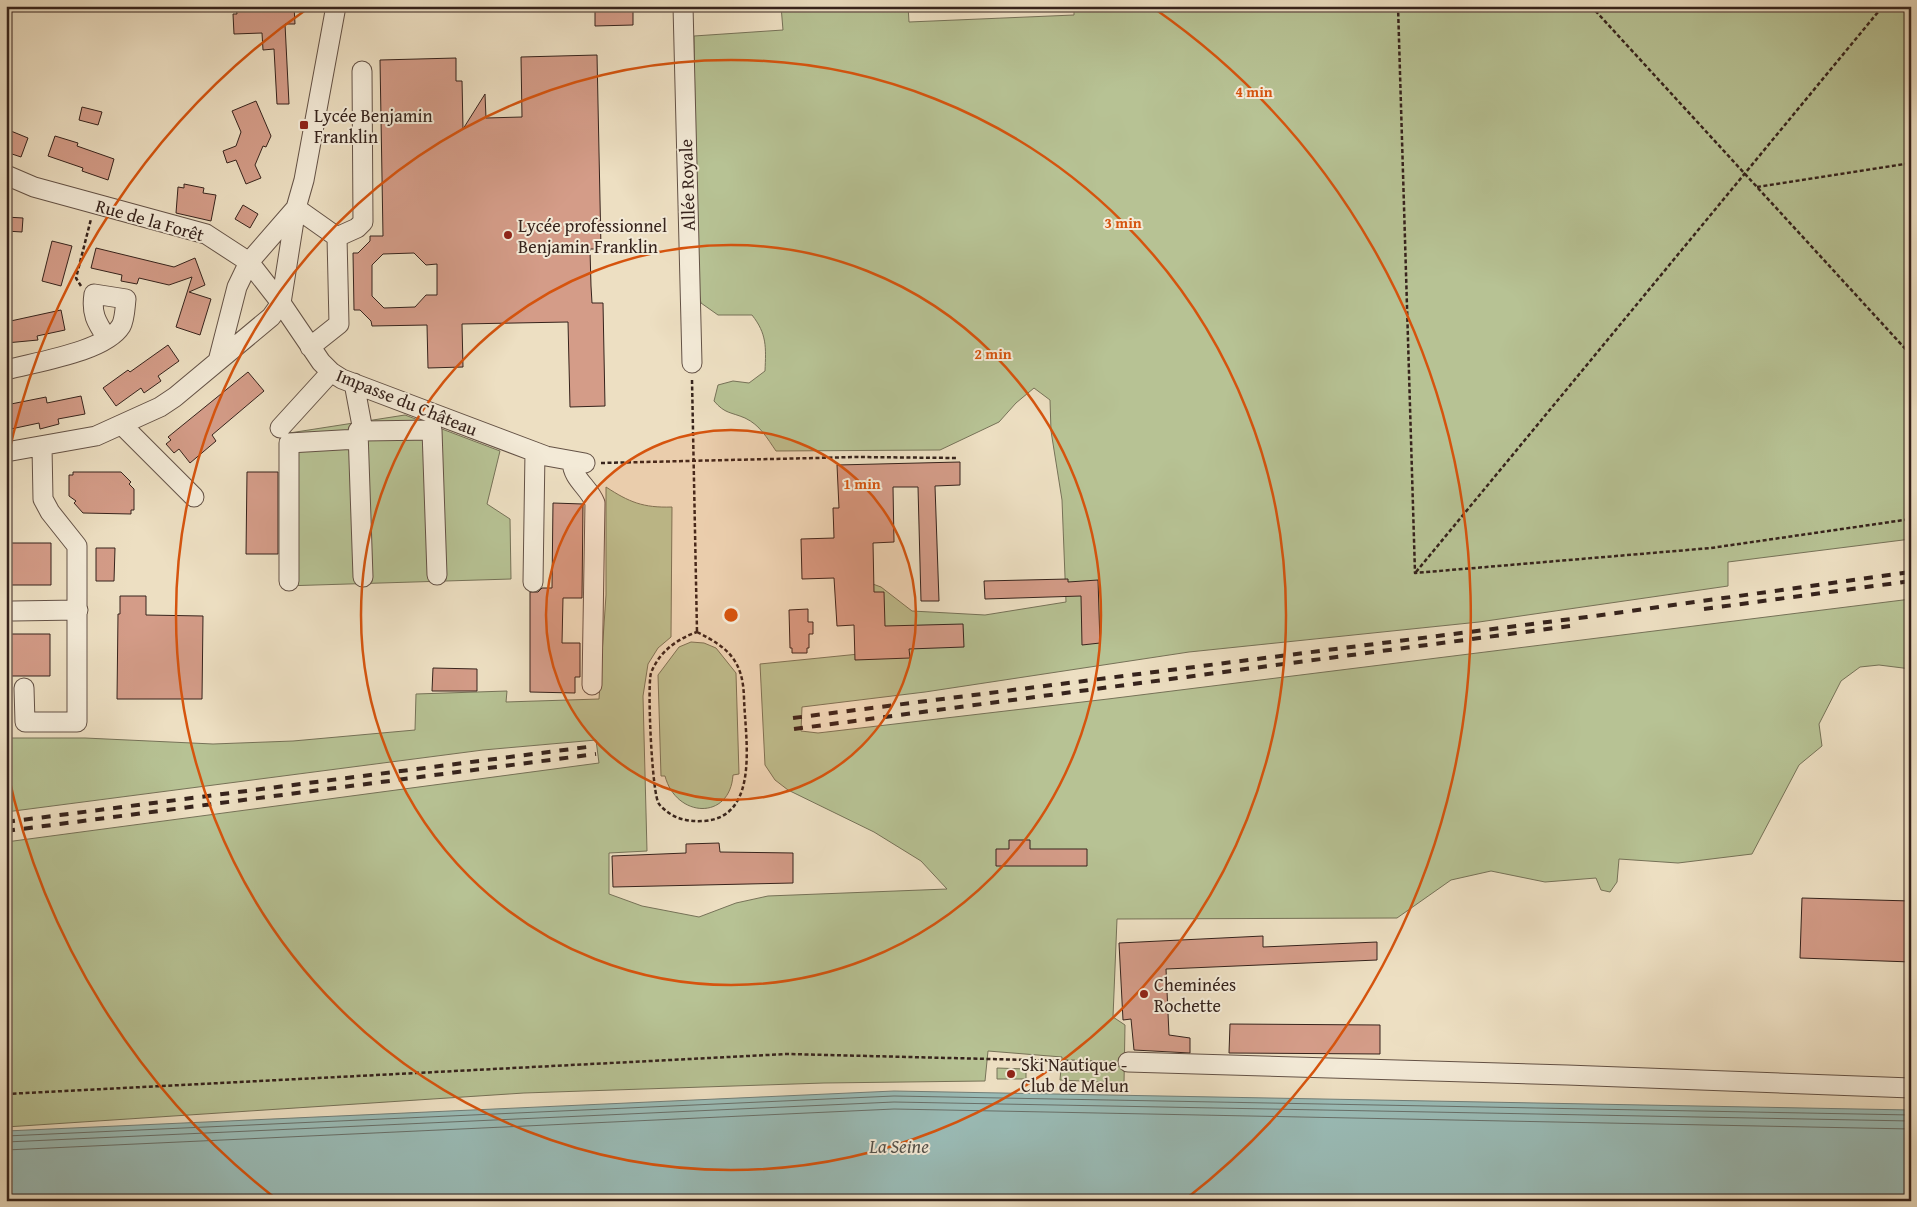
<svg xmlns="http://www.w3.org/2000/svg" width="1917" height="1207" viewBox="0 0 1917 1207" font-family="'Gentium Book Plus',serif">
  <style>
    .green { fill: #b7c294; stroke: #767258 }
    .water { fill: #9abcb7; stroke: #727f79 }
    .lines { fill: none; stroke-linecap: round; stroke-linejoin: round }
    .shore { stroke: #68706a; stroke-width: 1 }
    .building { fill: #d49c88; stroke: #36231c; fill-rule: evenodd }
    .minor-casing { stroke: #645246; stroke-width: 21 }
    .path { stroke: #36231c; stroke-width: 2.5; stroke-dasharray: 4 2.5; stroke-linecap: butt }
    .minor { stroke: #f3ead7; stroke-width: 19 }
    .rail { stroke: #36231c; stroke-width: 4; stroke-dasharray: 9 9; stroke-linecap: butt }
    .ring { fill: none; stroke: #d6540e; stroke-width: 2.5 }
    .poi-dot { fill: #8f2418; stroke: #f3ead7; stroke-width: 2 }
    .labels { text-anchor: middle; dominant-baseline: central; stroke-width: 4; stroke-linejoin: round; paint-order: stroke }
    .poi-label { font-size: 18px; fill: #36231c; stroke: #f3ead7; text-anchor: start }
    .street-label { font-size: 18px; fill: #36231c; stroke: #f3ead7 }
    .water-label { font-size: 19px; font-style: italic; fill: #54514a; stroke: #f3ead7 }
    .centre { fill: #d6540e; stroke: #f3ead7; stroke-width: 2.5 }
    .ring-label { font-size: 15px; text-anchor: middle; font-weight: bold; fill: #d6540e; stroke: #f3ead7; stroke-width: 4; stroke-linejoin: round; paint-order: stroke }
  </style>
  <rect width="100%" height="100%" fill="#eddfc2"/>
  <filter id="stains"><feTurbulence type="fractalNoise" baseFrequency=".004" numOctaves="4"/><feColorMatrix values="0 0 0 0 .2 0 0 0 0 .09 0 0 0 0 .02 0 0 0 .5 -.17"/></filter>
  <radialGradient id="worn" r=".72"><stop offset=".6" stop-color="#630" stop-opacity="0"/><stop offset="1" stop-color="#630" stop-opacity=".3"/></radialGradient>
  <path class="green" d="M781 6H908L909 22 1074 15V6H1911V539L1728 562V586L1479 622 1189 652 925 692 802 707 801 731 818 733 1108 699 1911 599V669L1879 665 1860 667 1841 681 1819 724 1822 746 1799 765 1752 854 1678 863 1619 859 1617 882 1610 892 1601 890 1596 878 1545 882 1491 871 1451 880 1397 918 1117 919 1113 1017 1125 1025 1124 1083 1060 1080 1062 1057 988 1051 985 1081 824 1083 524 1093 6 1127V842L599 763 596 740 483 750 6 812V738H85L213 744 293 741 415 730 416 694 507 691 506 702 599 699 606 595V487C629 502 643 508 672 507L671 637 658 648 648 664 643 696 647 851 609 853V894L642 906 699 917 736 903 768 896 947 889 921 861 874 832 788 790 775 780 765 765 760 664 859 654V579L881 587 912 611 985 615 1066 602 1062 500 1051 431 1050 400 1034 388 1016 403 999 422 940 450 776 451C767 438 760 425 745 418 731 412 725 414 714 401L718 385 733 381 749 383 765 371C766 347 767 334 752 315H718L701 303 697 285 694 36 783 30Z
    M405 415 500 451 487 504 510 519 511 579 283 586V434Z
    M691 642 704 643 716 648 736 673 739 774 733 775C730 821 676 818 665 776H661L658 675 679 647Z
    M997 1068 1026 1069V1079H997Z"/>
  <path class="water" d="M894 1091 1911 1110V1201H6V1131Z"/>
  <g class="lines">
    <path class="shore" d="M6 1136 894 1096 1911 1115
      M6 1142 894 1102 1911 1121
      M6 1150 894 1109 1911 1129"/>
  </g>
  <path class="building" d="M236 6H294L295 24H285L289 104H277L274 49 263 50 262 33 234 34 233 14H237Z
    M595 6H633V25L595 26Z
    M597 55 601 249H590L591 286 592 303H603L605 406 570 407 568 322 462 324 463 367 428 368 427 325 372 326 371 321 360 310H354L353 253H358L370 241V236H383L380 60 456 58V81H462L463 129 485 94 486 118 522 117 521 57ZM414 253 426 265 437 264V295H426L415 307 384 308 372 296V265L383 254Z
    M256 101 271 136 266 147 263 146 255 165 261 178 246 184 236 160 227 163 223 151 236 146 241 132 232 111Z
    M82 107 102 112 98 125 79 120Z
    M6 129 28 138 21 157 6 152Z
    M55 136 78 143 77 146 114 159 108 180 82 171 83 168 48 156Z
    M184 184 204 188 203 193 216 195 211 221 176 213 178 187 184 188Z
    M243 205 258 214 250 228 235 219Z
    M6 217 23 218 22 232 6 231Z
    M52 241 72 246 61 286 42 281Z
    M96 248 174 267 195 258 205 285 189 292 211 299 200 335 176 327 192 277 169 285 139 278 137 284 121 281 122 275 91 268Z
    M61 310 65 330 37 336 38 340 6 343V322Z
    M168 345 179 361 158 376 161 381 144 393 141 388 116 406 103 388 128 370 130 372Z
    M248 372 264 391 212 435 216 441 190 463 179 449 174 453 166 444 171 440 168 437Z
    M81 396 85 414 58 419 59 424 40 429 39 423 11 429 6 405 46 397 47 403Z
    M960 462V485L935 486 939 601H921L918 487H893L894 542 873 543 874 592H884L885 626 963 624 964 647 909 649 910 658 855 660 854 625 837 626 834 578 802 579 801 539 834 538 833 508H839L837 465Z
    M73 472H121L131 482 129 484 134 489V510H131V514L83 513 74 503 76 501 69 496V475H73Z
    M247 472H278V554H246Z
    M553 503 583 504 582 598H563L562 643H580V677H575V693L530 692V592H538L542 588H552Z
    M10 543H51V585H10Z
    M96 548H115L114 581H96Z
    M1068 579V582L1098 580 1100 643 1082 645 1081 596 985 599 984 581Z
    M120 596H146V615L203 616 202 699H117L118 614H120Z
    M808 609V622H813V634H809V648H807V653H792V648H790L789 610Z
    M9 634H50V676H9Z
    M433 668 477 669V691H432Z
    M1009 840H1030V849H1087V866H996V849H1009Z
    M719 843 720 852 793 853V883L613 887 612 856 686 853V844Z
    M1802 898 1911 901V962L1800 958Z
    M1263 936V947L1377 942V960L1166 969 1169 1035 1190 1038V1053L1134 1050 1131 1019 1123 1020 1119 943Z
    M1230 1024 1380 1025V1054L1229 1053Z"/>
  <g class="lines">
    <defs>
      <path id="minor" d="M683 6 692 363
        M6 175 34 187 206 234 249 262 281 303 321 362 331 372 342 379 546 456 585 463
        M296 208 337 237 339 324 310 347
        M337 237 357 228 363 222 362 71
        M218 361 237 287 249 262 296 208
        M6 370C35 362 105 352 121 326 125 319 125 307 126 299L94 294C91 313 96 322 107 338
        M354 383 363 431
        M122 425 194 497
        M280 428 331 372
        M6 452 96 436 160 407 175 397 271 317 281 303 296 208 304 180 336 6
        M572 462C573 480 589 487 595 503L592 685
        M363 577 358 431H363L432 430 437 575
        M289 581V443L358 439
        M533 582 535 452
        M13 611 78 610
        M24 688 25 722H77V546L50 512 43 499 42 447
        M1128 1062 1567 1075 1911 1088"/>
    </defs>
    <use href="#minor" class="minor-casing"/>
    <path class="path" d="M1398 6 1415 573 1711 548 1911 519
      M1591 6 1911 355
      M1757 187 1911 163
      M81 286 76 278 91 219
      M692 380 697 632
      M601 463 857 457 956 458
      M1416 572 1883 6
      M697 632C729 648 743 661 744 698 745 737 761 818 703 821 686 822 671 818 659 804 652 796 647 685 651 673 659 652 677 639 697 632Z
      M6 1094 787 1054 1112 1062"/>
    <use href="#minor" class="minor"/>
    <path class="rail" d="M1704 609 1911 581
      M793 718 1587 617 1911 572
      M794 729 1570 626
      M6 822 595 746
      M6 831 596 754"/>
  </g>
  <circle cx="731" cy="615" r="185" fill="#d6540e" fill-opacity=".12"/>
  <g class="ring">
    <circle cx="731" cy="615" r="185"/>
    <circle cx="731" cy="615" r="370"/>
    <circle cx="731" cy="615" r="555"/>
    <path d="M275 1198A740 740 0 0 1 7 769M7 461A740 740 0 0 1 307 9M1155 9A740 740 0 0 1 1187 1198"/>
  </g>
  <g class="poi-dot">
    <rect x="299" y="120" width="10" height="10" rx="2.5"/>
    <circle cx="508" cy="235" r="5"/>
    <circle cx="1144" cy="994" r="5"/>
    <circle cx="1011" cy="1074" r="5"/>
  </g>
  <g class="labels">
    <g class="poi-label">
      <text x="314" y="115">Lycée Benjamin<tspan x="314" dy="21">Franklin</tspan></text>
      <text x="518" y="225">Lycée professionnel<tspan x="518" dy="21">Benjamin Franklin</tspan></text>
      <text x="1154" y="984">Cheminées<tspan x="1154" dy="21">Rochette</tspan></text>
      <text x="1021" y="1064">Ski Nautique -<tspan x="1021" dy="21">Club de Melun</tspan></text>
    </g>
    <g class="street-label">
      <text transform="translate(687 185) rotate(-92)">Allée Royale</text>
      <text transform="translate(150 220) rotate(16)">Rue de la Forêt</text>
      <text transform="translate(407 402) rotate(22)">Impasse du Château</text>
    </g>
    <g class="water-label">
      <text x="899" y="1146">La Seine</text>
    </g>
  </g>
  <circle cx="731" cy="615" r="8" class="centre"/>
  <g class="ring-label">
    <text x="1254" y="97">4 min</text>
    <text x="1123" y="228">3 min</text>
    <text x="993" y="359">2 min</text>
    <text x="862" y="489">1 min</text>
  </g>
  <rect width="1917" height="1207" fill="none" stroke="#eddfc2" stroke-width="25"/>
  <rect x="8" y="8" width="1902" height="1192" fill="none" stroke="#36231c" stroke-width="2.5"/>
  <rect x="12" y="12" width="1892" height="1182" fill="none" stroke="#36231c"/>
  <rect width="100%" height="100%" filter="url(#stains)"/>
  <rect width="100%" height="100%" fill="url(#worn)"/>
</svg>
